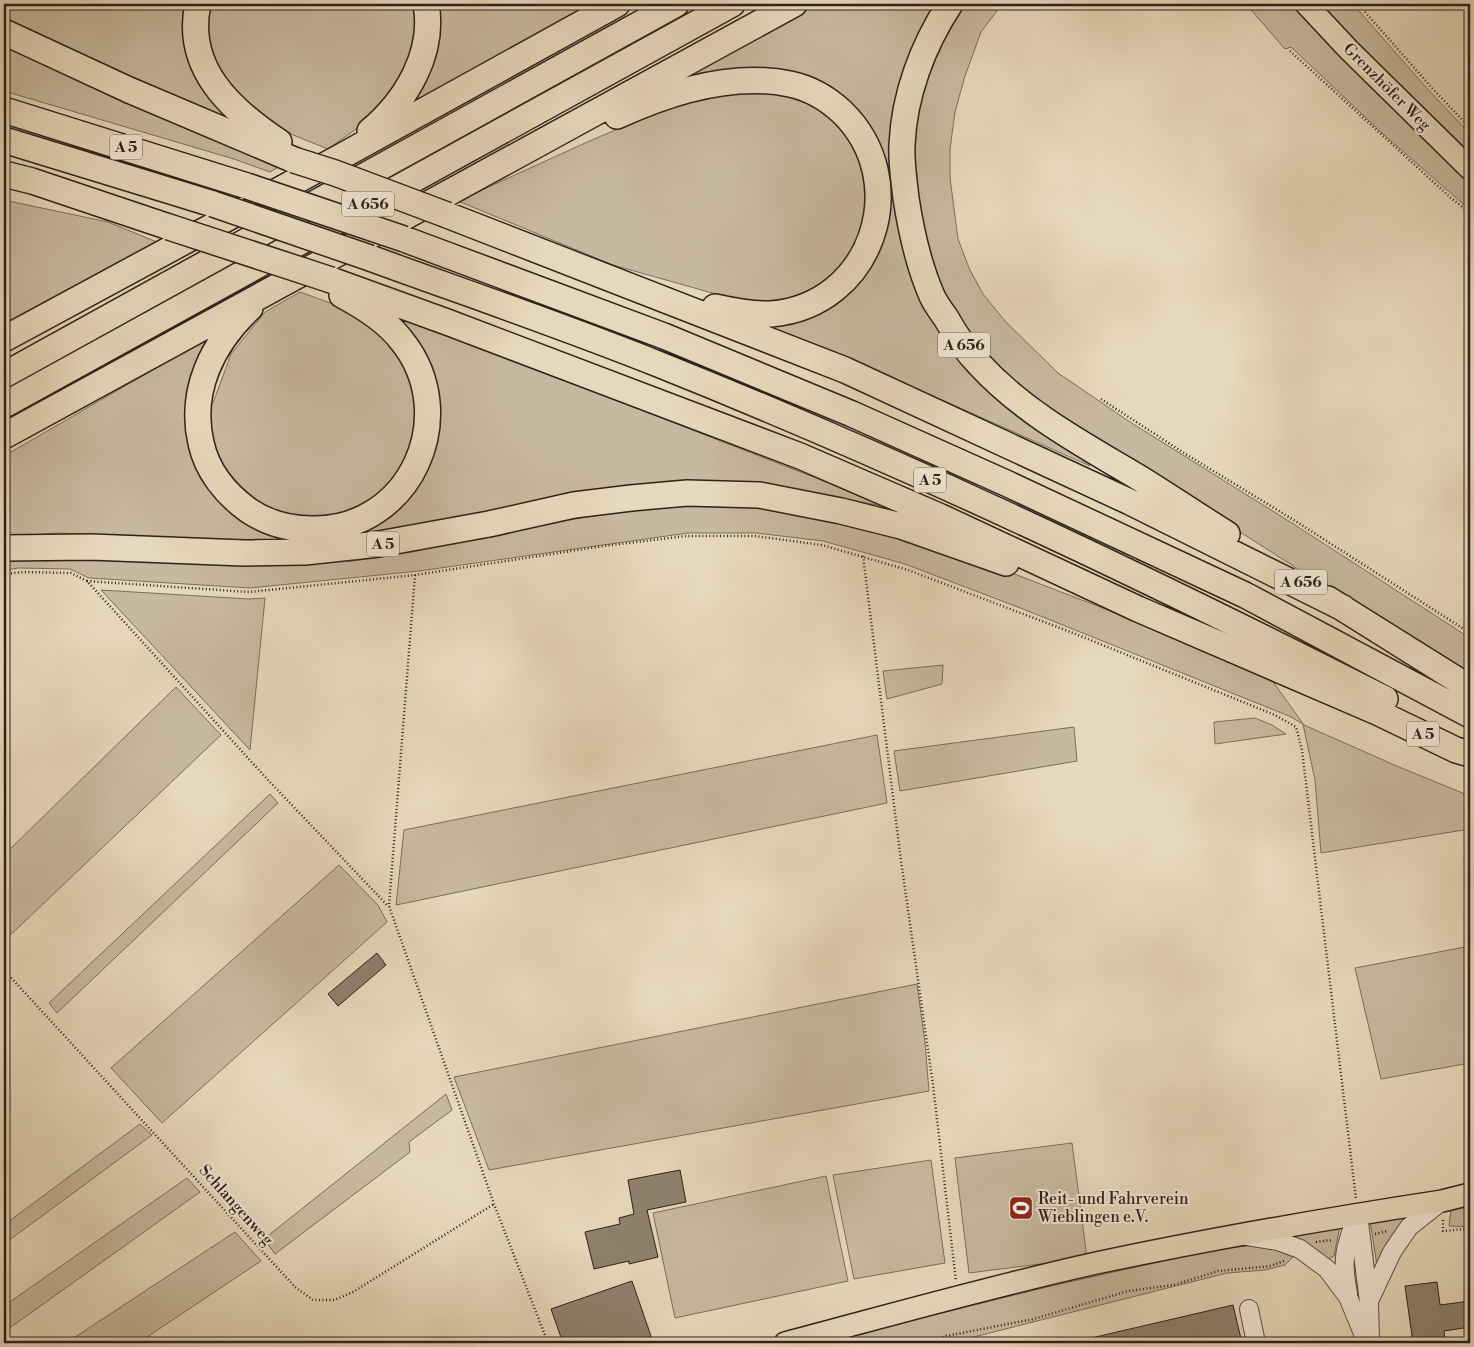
<svg xmlns="http://www.w3.org/2000/svg" width="1474" height="1347" viewBox="0 0 1474 1347" font-family="'Libre Bodoni',serif">
  <style>
    .green { fill: #c7b99f; stroke: #7a6e5c }
    .building { fill: #8e816d; stroke: #2e2219 }
    .lines { fill: none; stroke-linecap: round; stroke-linejoin: round }
    .minor-casing { stroke: #5c5042; stroke-width: 20 }
    .major-casing { stroke: #2e2219; stroke-width: 24 }
    .highway-casing { stroke: #2e2219; stroke-width: 28 }
    .path { stroke: #2e2219; stroke-width: 2.5; stroke-dasharray: 1 2.5; stroke-linecap: butt }
    .minor { stroke: #efe6d3; stroke-width: 18 }
    .major { stroke: #e6d8bb; stroke-width: 21 }
    .highway { stroke: #e6d8bb; stroke-width: 25 }
    .highway-bridge-casing { stroke: #2e2219; stroke-width: 28; stroke-linecap: butt }
    .highway-bridge { stroke: #e6d8bb; stroke-width: 25 }
    .labels { text-anchor: middle; dominant-baseline: central; stroke-width: 4; stroke-linejoin: round; paint-order: stroke }
    .shield { fill: #efe6d3; stroke: #685d51; stroke-width: 1 }
    .shield-label { font-size: 15px; font-weight: bold; fill: #2e2219 }
    .street-label { font-size: 16px; fill: #2e2219; stroke: #efe6d3 }
    .poi-label { font-size: 16px; fill: #2e2219; stroke: #efe6d3; text-anchor: start }
  </style>
  <rect width="100%" height="100%" fill="#e6d8bb"/>
  <filter id="stains"><feTurbulence type="fractalNoise" baseFrequency=".004" numOctaves="4"/><feColorMatrix values="0 0 0 0 .2 0 0 0 0 .09 0 0 0 0 .02 0 0 0 .5 -.17"/></filter>
  <radialGradient id="worn" r=".72"><stop offset=".6" stop-color="#630" stop-opacity="0"/><stop offset="1" stop-color="#630" stop-opacity=".3"/></radialGradient>
  <path class="green" d="M4 4H596L404 109 437 10 447 8 418 13 407 69 380 112 328 149 293 135 244 103 230 121 4 19Z
    M817 4H939L900 92 923 295 1050 434 1090 466 933 396 757 324 813 290 777 302 751 304 613 265 458 201 585 143 662 110 659 89Z
    M962 4H1002L981 32 965 76 955 112 950 149V178L958 239 969 268 983 294 1005 321 1058 373 1130 422 1295 525 1470 638V675L1323 585 1190 500 1098 446 1010 378 970 335 946 297 931 259 919 217 914 168 915 126 924 82 944 35Z
    M1246 4H1292L1323 36 1470 178V210L1382 133 1291 47 1285 49Z
    M1316 4H1353L1423 84 1470 134V157Z
    M4 39 286 163 270 172 234 159 4 91Z
    M4 200 108 222 157 242 4 325Z
    M300 292 333 304 373 327 401 325 404 320 468 343 816 478 883 506 807 492 679 482 616 487 485 515 345 539 282 543 58 533 4 537V456L220 331 190 402 213 403 231 354 265 312Z
    M686 504 762 507 843 519 1004 570 1126 617 1271 679 1304 725 1399 767 1470 796V829L1321 853 1315 780 1303 724 1289 716 1023 609 905 564 823 541 756 533H688L419 571 250 588 89 578 70 569 19 568 4 570V559L64 558 290 563 353 561 411 552 515 529 605 514Z
    M101 590 249 599 265 598 250 750Z
    M943 665 942 684 887 699 883 671Z
    M176 687 221 735 4 941V855Z
    M1255 718 1272 725 1286 734 1215 744 1214 722Z
    M1074 727 1077 761 900 791 894 751Z
    M877 735 887 803 396 905 404 830Z
    M270 794 278 803 57 1013 49 1003Z
    M339 865 378 905 387 922 162 1123 111 1068Z
    M1470 946V1063L1381 1079 1355 968Z
    M917 984 925 1043 929 1091 489 1170 454 1077Z
    M446 1094 452 1110 409 1142 410 1152 275 1254 264 1239Z
    M140 1124 152 1135 4 1244V1225Z
    M1072 1143 1087 1258 969 1273 955 1158Z
    M931 1160 945 1263 854 1279 833 1175Z
    M826 1176 848 1281 675 1318 653 1213Z
    M187 1178 200 1192 4 1332V1306Z
    M1470 1206V1227L1449 1226 1451 1210Z
    M1410 1213 1413 1218 1377 1266 1370 1220Z
    M1340 1226 1334 1256 1328 1259C1314 1246 1301 1241 1282 1236Z
    M235 1232 261 1261 138 1343H66Z
    M1249 1246 1276 1250 1293 1257 1285 1265 1265 1270 1227 1273 950 1343H826L852 1335 1047 1287 1221 1248Z"/>
  <path class="building" d="M377 953 386 965 338 1006 328 994Z
    M680 1170 686 1202 647 1210 658 1257 629 1264V1261L594 1269 585 1232 620 1224 619 1218 634 1214 628 1180Z
    M632 1281 652 1339 638 1343H563L551 1309Z
    M1437 1282 1440 1305 1470 1301V1327L1444 1331 1445 1343H1413L1405 1286Z
    M1233 1305 1242 1343H1088L1087 1339Z"/>
  <g class="lines">
    <defs>
      <path id="minor" d="M1358 1214 1369 1302 1370 1340
        M1247 1236 1278 1241 1300 1249 1327 1269 1348 1297 1367 1343
        M1348 1293C1341 1260 1345 1247 1357 1216
        M1370 1299 1392 1252 1409 1227 1442 1201
        M1249 1309 1256 1343"/>
      <path id="major" d="M1306 4 1349 50 1470 169
        M785 1343C887 1316 989 1287 1092 1264 1208 1239 1325 1219 1442 1201L1470 1194"/>
      <path id="highway" d="M198 4C184 68 231 110 279 142
        M950 4C923 45 904 95 902 145 901 162 904 180 906 198 911 231 918 264 932 296 935 303 941 311 946 318 955 334 966 351 979 364 1024 413 1084 445 1141 479 1170 497 1198 516 1227 534
        M4 32 129 90 294 160
        M4 110 247 186
        M617 116C669 92 732 72 790 84 809 88 828 99 842 112 914 182 872 306 771 314 752 315 733 311 715 307
        M370 131C406 101 435 53 426 4
        M4 140 213 204
        M4 174 32 181 169 227
        M447 215 845 370 1130 502 1343 608
        M404 239 664 336 852 414 1008 484 1245 595 1470 715
        M370 258C466 293 563 326 658 364 906 463 1147 578 1385 699
        M331 280 447 322 800 456 941 517 1138 609 1377 712 1456 750 1470 754
        M250 308C212 344 189 391 201 443 207 471 226 494 248 510 267 523 289 529 312 529 410 531 462 416 402 341 387 321 364 307 342 295
        M4 339 333 161 617 4
        M4 375 676 4
        M4 405 732 4
        M4 436 794 4
        M4 548 91 547 244 553 305 552 379 544 489 524 574 505 631 498 687 493 759 495 841 511 901 526 1006 563
        M1328 599 1470 688"/>
    </defs>
    <use href="#minor" class="minor-casing"/>
    <use href="#major" class="major-casing"/>
    <use href="#highway" class="highway-casing"/>
    <path class="path" d="M1358 4 1432 88 1470 128
      M1290 51 1451 198 1470 213
      M1101 399 1184 453 1297 522 1470 633
      M863 556 901 861 933 1085 956 1281
      M4 574 24 572 71 573 87 581 268 780 388 906
      M415 575 389 906 494 1204 548 1343
      M87 581 249 592 415 575 604 546 686 536H755L822 545 908 570 1073 633 1275 715 1296 727 1302 750 1356 1199
      M4 970 295 1287 313 1300H334L353 1292 494 1204
      M1443 1220V1231L1466 1229 1470 1231
      M1375 1234 1387 1231
      M1316 1242 1332 1240
      M926 1343 946 1336 1034 1319 1128 1291 1174 1285 1218 1271 1271 1266 1286 1260"/>
    <use href="#minor" class="minor"/>
    <use href="#major" class="major"/>
    <use href="#highway" class="highway"/>
    <defs>
      <path id="highway-bridge" d="M294 160 335 173 447 215
        M247 186 404 239
        M213 204 370 258
        M169 227 331 280"/>
    </defs>
    <use href="#highway-bridge" class="highway-bridge-casing"/>
    <use href="#highway-bridge" class="highway-bridge"/>
  </g>
  <defs>
    <symbol id="stadium-square" viewBox="-11 -11 22 22"><rect x="-9" y="-9" width="18" height="18" rx="4" fill="#8f2418" stroke="#efe6d3"/><path d="M0-5a6.5 5 0 1 0 0 10a6.5 5 0 1 0 0-10ZM-3.5-1.8h7v3.6h-7Z" fill="#fff"/></symbol>
  </defs>
  <g fill-rule="evenodd">
    <use href="#stadium-square" x="1007" y="1194" width="28" height="28"/>
  </g>
  <g class="labels">
    <g class="shield">
      <rect x="110" y="134.5" width="32" height="25" rx="4"/>
      <rect x="342" y="191.5" width="52" height="25" rx="4"/>
      <rect x="938" y="332.5" width="52" height="25" rx="4"/>
      <rect x="914" y="467.5" width="32" height="25" rx="4"/>
      <rect x="367" y="531.5" width="32" height="25" rx="4"/>
      <rect x="1275" y="569.5" width="52" height="25" rx="4"/>
      <rect x="1407" y="721.5" width="32" height="25" rx="4"/>
    </g>
    <g class="shield-label">
      <text x="126" y="147">A 5</text>
      <text x="368" y="204">A 656</text>
      <text x="964" y="345">A 656</text>
      <text x="930" y="480">A 5</text>
      <text x="383" y="544">A 5</text>
      <text x="1301" y="582">A 656</text>
      <text x="1423" y="734">A 5</text>
    </g>
    <g class="street-label">
      <text transform="translate(1387 87) rotate(45)">Grenzhöfer Weg</text>
      <text transform="translate(236 1205) rotate(48)">Schlangenweg</text>
    </g>
    <g class="poi-label">
      <text x="1038" y="1199">Reit- und Fahrverein<tspan x="1038" dy="18">Wieblingen e.V.</tspan></text>
    </g>
  </g>
  <rect width="1474" height="1347" fill="none" stroke="#e6d8bb" stroke-width="20"/>
  <rect x="5" y="5" width="1464" height="1337" fill="none" stroke="#2e2219" stroke-width="2.5"/>
  <rect x="10" y="10" width="1454" height="1327" fill="none" stroke="#2e2219"/>
  <rect width="100%" height="100%" filter="url(#stains)"/>
  <rect width="100%" height="100%" fill="url(#worn)"/>
</svg>
